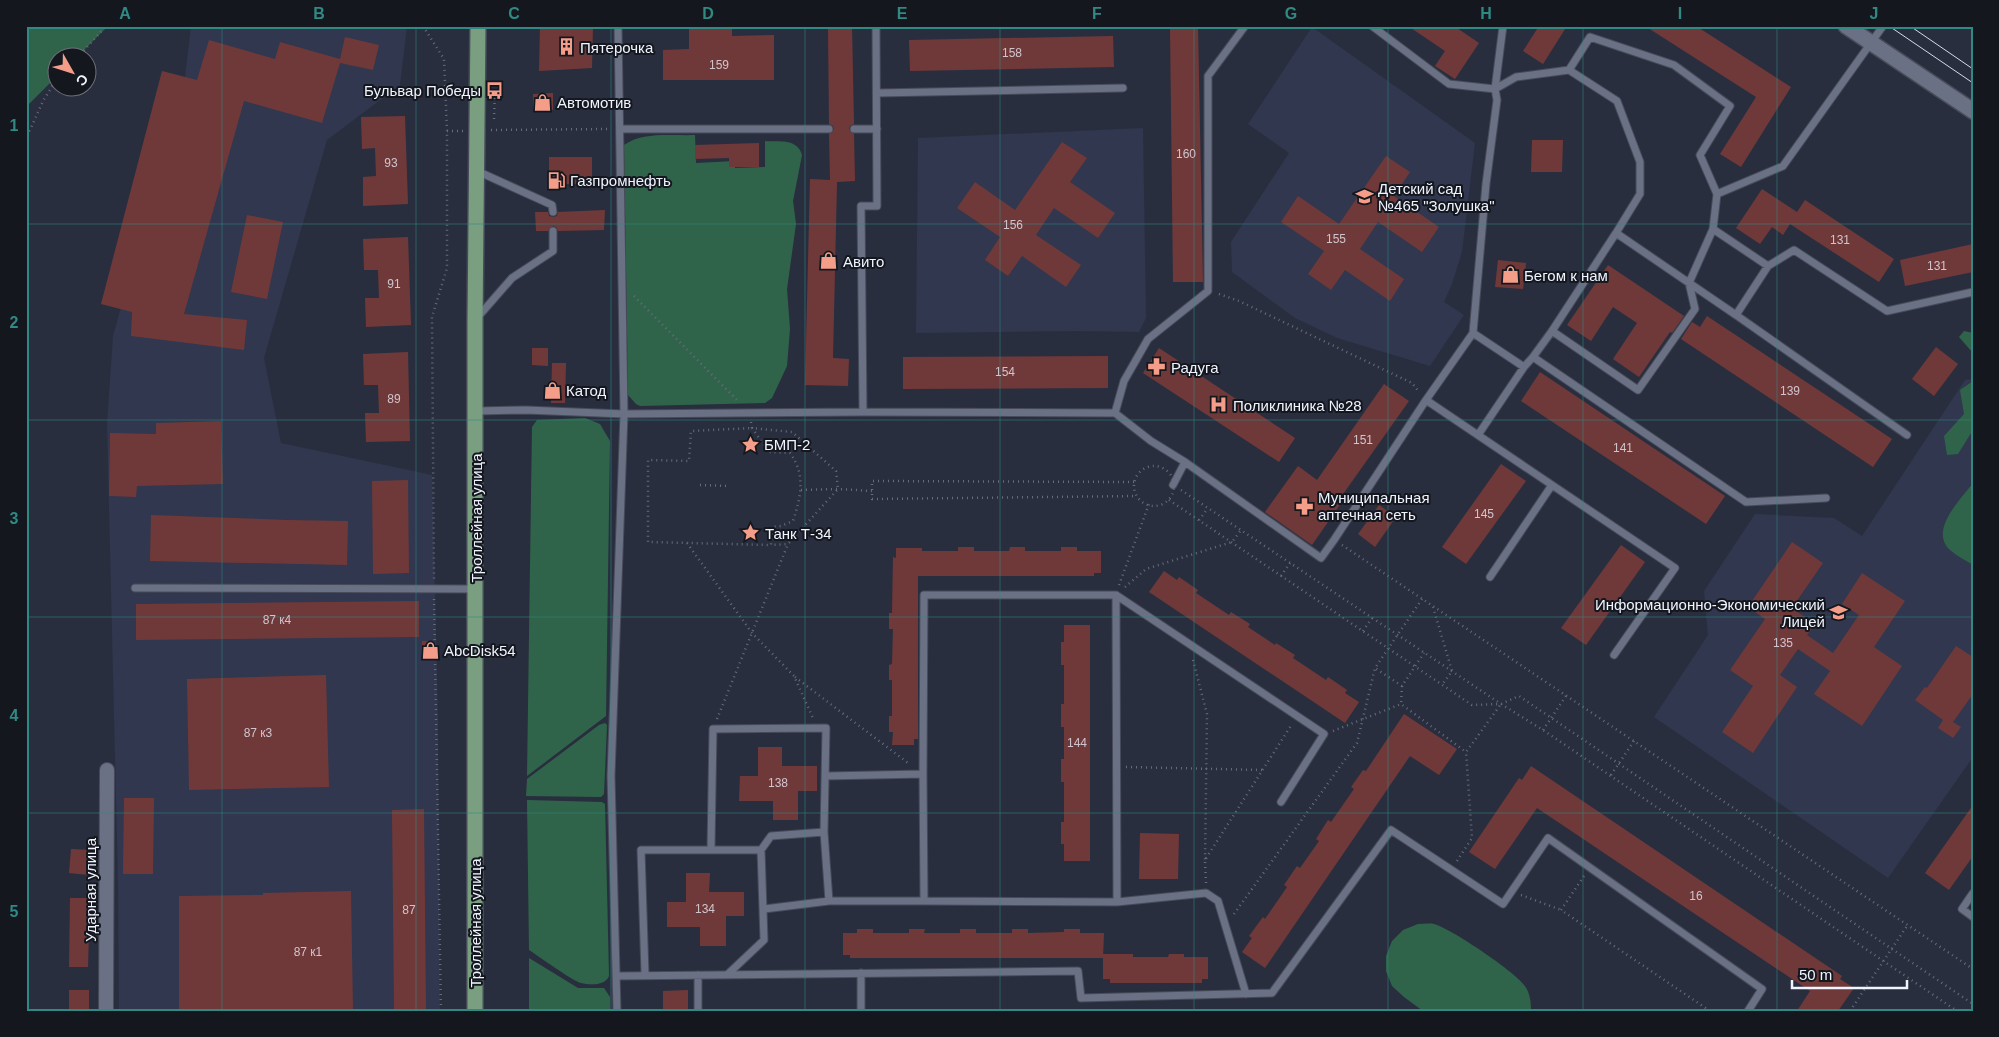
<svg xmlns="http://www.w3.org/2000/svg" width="1999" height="1037" viewBox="0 0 1999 1037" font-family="Arial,sans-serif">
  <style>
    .built { fill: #30374e }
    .green { fill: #30644a }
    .building { fill: #703939 }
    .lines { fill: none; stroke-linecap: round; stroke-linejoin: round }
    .lane-casing { stroke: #474b59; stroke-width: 9 }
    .street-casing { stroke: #474b59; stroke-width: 16 }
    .secondary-casing { stroke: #474b59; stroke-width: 18 }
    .primary-casing { stroke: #474b59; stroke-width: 18 }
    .path { stroke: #676c7b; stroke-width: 2.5; stroke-dasharray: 1 4; stroke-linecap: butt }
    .lane { stroke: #6a7184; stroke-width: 7 }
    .street { stroke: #6a7184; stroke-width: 14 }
    .secondary { stroke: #6a7184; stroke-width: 15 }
    .primary { stroke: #799f80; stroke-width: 15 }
    .tram { stroke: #d6dae6; stroke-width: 1 }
    .grid { fill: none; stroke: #318984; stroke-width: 1; stroke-opacity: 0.55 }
    .labels { text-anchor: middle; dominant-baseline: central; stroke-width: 4; stroke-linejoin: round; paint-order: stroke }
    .number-label { font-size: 12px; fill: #d0c5ce }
    .poi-label { font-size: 15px; fill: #f0f4ff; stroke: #14171e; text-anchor: start }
    .street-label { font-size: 15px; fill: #f0f4ff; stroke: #14171e }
    .neatline { fill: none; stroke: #318984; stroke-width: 2 }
    .grid-label { font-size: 16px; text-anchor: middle; font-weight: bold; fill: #318984 }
  </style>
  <rect width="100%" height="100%" fill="#292e3f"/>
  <path class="built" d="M191 26H407L400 85 327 140 264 358 281 443 432 475 438 716 440 1011H119L118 883 107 424 113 336 185 77Z
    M1312 27 1475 143 1462 252 1452 284 1444 302 1464 315 1430 366 1337 338 1295 318 1232 272 1231 242 1289 153 1248 124Z
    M1143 128 1146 318 1139 332 1077 331 916 333 918 138Z
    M1973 379V757L1888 878 1654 717 1708 635 1704 591 1755 514 1834 518 1862 536 1965 380Z"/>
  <path class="green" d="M26 26H108L77 57 58 58 57 76 26 107Z
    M695 135 696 163 735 161V168L765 167V141C779 142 797 138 802 155L793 201 796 224 787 289 790 329 787 366 772 398 765 403 640 406 636 404 628 395 624 145C643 131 673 136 695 135Z
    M1964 331 1973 333V353L1959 337Z
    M1973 381V430L1958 454 1947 455 1944 436 1964 414 1960 390Z
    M585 418 600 424 610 441 606 716 527 776 532 427 537 420Z
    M1973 483V565C1965 560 1953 554 1947 547 1932 527 1961 499 1973 483Z
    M605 723 607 725 604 794 601 797 526 796 527 779 599 725Z
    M527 800 602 802 605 804 609 976C605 986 590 985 581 983 571 980 540 957 529 950Z
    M1418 924C1423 924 1429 923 1434 924 1450 928 1514 971 1524 985 1530 992 1531 1002 1531 1011H1423L1404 997 1392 986 1386 971V956L1392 941 1403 930Z
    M529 958 578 988H604L610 997V1011H529Z"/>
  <path class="building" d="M540 26H593L592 68 539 71Z
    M689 26H732V36L774 35V80H663V50L689 49Z
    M828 26H852L854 124 850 126 849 129 854 134 855 181 837 182 833 358 849 359 848 386 805 385 810 179 830 180 829 134 834 129 833 126 829 124Z
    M1170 26H1198L1203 282H1173Z
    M1408 26H1454L1479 43 1455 79 1435 66 1445 51Z
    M1539 26H1567L1543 64 1523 51Z
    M1645 26H1696L1791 87 1741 167 1720 154 1756 97Z
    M1113 36 1114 67 910 71 909 40Z
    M345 37 379 45 373 70 340 63 322 123 244 101 184 314 247 320 244 350 131 336 132 312 101 304 162 71 197 80 209 40 275 59 280 42 340 59Z
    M553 93V110H533V94Z
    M405 116 408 204 363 206V177L376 176 375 148 362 149 361 117Z
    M1532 140H1563L1562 172H1531Z
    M1062 142 1087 158 1070 182 1115 213 1098 238 1054 208 1036 235 1081 265 1066 287 1022 256 1008 276 985 260 1000 237 957 208 975 182 1015 210Z
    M759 143V167H729V158L695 159V145Z
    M1386 156 1410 172 1394 196 1439 227 1422 252 1378 222 1360 249 1404 279 1390 301 1345 270 1331 290 1308 274 1324 251 1281 222 1298 196 1339 224Z
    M549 157H592V184H549Z
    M1762 189 1797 212 1805 200 1894 259 1879 282 1790 224 1783 235 1772 227 1760 244 1736 228Z
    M605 210 604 230 558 231 556 227 553 226 548 231H536L535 212H548L549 216 553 217 557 216 558 212Z
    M247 215 283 222 267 299 231 292Z
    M408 237 411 325 366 327 365 298H379L378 270H364L363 239Z
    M1973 244V272L1905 286 1900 260Z
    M1498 260 1526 263 1523 289 1495 287Z
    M1608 265 1684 316 1672 333 1670 332 1639 377 1613 359 1637 323 1613 307 1591 341 1567 325Z
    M1707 316 1892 439 1873 467 1681 339 1692 322 1700 327Z
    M1936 347 1958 364 1934 396 1912 379Z
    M532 348H548V366L532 365Z
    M1159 348 1295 438 1279 462 1143 373Z
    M408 352 410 441 366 442 365 413H379L378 385H364L363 354Z
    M1108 356V388L903 389V357Z
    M552 363H566L565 403H551Z
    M1540 372 1725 496 1706 524 1521 401Z
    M1384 384 1409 401 1341 497 1344 499 1312 545 1265 512 1298 466 1317 480Z
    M221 421 223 484 137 486 136 497 109 496 110 433 156 434V423Z
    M1501 464 1526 481 1466 564 1442 547Z
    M408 480 409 573 373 574 372 481Z
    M1379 505 1396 517 1375 547 1358 534Z
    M151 515 287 520 348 521 347 565 150 561Z
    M1792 542 1823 563 1792 608 1815 624 1807 635 1833 653 1859 615 1842 604 1862 573 1905 601 1874 647 1902 666 1862 726 1814 694 1830 671 1798 649 1780 675 1797 687 1753 753 1722 732 1753 686 1730 670 1765 619 1748 607Z
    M1621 545 1645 562 1586 645 1561 628Z
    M958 547H974V551H1009L1010 547H1025V551H1061V547H1077V551H1101V573H1094V576H918V739H914V745H892L893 732H889V716H892V680H889V665L892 664 893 629H889V613H892L893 557 896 558V548H922V551H958Z
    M1164 571 1177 580 1179 577 1198 590 1196 593 1229 615 1231 612 1250 624 1248 627 1275 645 1276 643 1295 655 1293 658 1326 680 1328 677 1347 690 1345 693 1359 702 1345 723 1149 592Z
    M419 601V637L136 640V604Z
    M1064 625H1090V861H1064V844H1061V822H1064V782H1061V759H1064V727H1061V704H1064V665H1061V642H1064Z
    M422 641H433V656L421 655Z
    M1956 646 1973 657V694L1953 722 1961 727 1953 738 1938 728 1943 720 1915 700 1925 687 1927 688Z
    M326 675 329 787 189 790 187 679Z
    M1404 714 1457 749 1439 775 1410 756 1265 968 1242 952 1252 938 1249 936 1263 917 1265 919 1287 887 1284 885 1297 866 1300 868 1319 841 1316 839 1328 820 1331 822 1354 789 1351 787 1363 770 1366 771Z
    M758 747H782V766H817V791H798V820H773V801H739L740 776H758Z
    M1531 766 1842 976 1840 979 1854 988 1838 1011H1797L1810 991 1537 808 1495 869 1469 852 1519 778 1522 780Z
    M124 798H154L153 874H123Z
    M1973 805V856L1949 890 1925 873Z
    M424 809 426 1011H394L392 810Z
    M1140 833 1179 834 1178 879H1139Z
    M71 849 91 850 89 875 69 873Z
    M686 873H710L709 892H744V916H726V946H700V927H667V902H686Z
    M351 891 353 1011H179V896L263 895V893Z
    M70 898H90L88 967H69Z
    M857 929H873V933H909V929H925L924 933H960V929H976V933H1012V929H1028V933L1064 932V929H1080V933H1104L1103 958H850V955H843V933H857Z
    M1103 954H1133V957H1168L1169 954H1184V957H1208V979H1202V983H1110V979H1103Z
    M69 990H89V1011H69Z
    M688 990V1011H663V991Z"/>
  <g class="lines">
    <defs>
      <path id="lane" d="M1372 26 1449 84 1495 89 1516 77 1569 70 1590 37 1674 65 1730 106 1700 155 1717 194
        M1569 70 1617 101 1640 162V194L1616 233
        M877 93 1123 88
        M620 129H829
        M854 129H877
        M477 171 552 205 553 212
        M1713 229 1768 266 1794 250 1887 311 1973 292
        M1768 266 1736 315 1907 435
        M477 318 512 278 553 251V231
        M1552 331 1638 390 1695 309 1689 283 1713 229 1717 194 1783 166 1883 26
        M1473 333 1524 367 1533 357 1552 331 1616 233 1736 315
        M1533 357 1746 502 1826 498
        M1426 400 1675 568 1614 655
        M476 411 526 410 624 414 863 412 1115 413 1151 441 1185 462 1173 485
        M863 412 861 206H877L876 26
        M1115 413 1124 381 1148 339 1208 291V76L1245 26
        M1478 435 1524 367
        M1185 462 1321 558 1334 540 1426 400 1473 333 1486 184 1497 100 1495 89 1503 26
        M1490 577 1552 485
        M135 588 475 589
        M1116 595 1117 902
        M826 776 923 774 924 595H1116L1324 734 1281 802
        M824 832 829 901
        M711 849 713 729 826 728 824 832 771 836 761 850
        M1973 893 1962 909 1973 917
        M924 901 1117 902 1206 893 1218 901 1246 994
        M764 909 829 901H924L923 774
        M645 974 641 850H761L764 940 728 974
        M617 976 1078 971 1081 998 1272 993 1391 830 1503 904 1548 838 1762 989 1748 1011
        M617 1011 611 776 624 414 618 26
        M698 1011V975
        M861 1011V973"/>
      <path id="street" d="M106 1011 107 770"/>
      <path id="secondary" d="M1846 26 1973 111"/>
      <path id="primary" d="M475 1011V320L478 26"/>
    </defs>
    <use href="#lane" class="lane-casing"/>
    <use href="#street" class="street-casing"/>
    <use href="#secondary" class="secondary-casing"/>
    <use href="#primary" class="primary-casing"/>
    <path class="path" d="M423 26 444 59 447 131V268L432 317 434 579
      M77 58 106 26
      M494 119 495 90
      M491 130 610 129
      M447 131H463
      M26 135 30 130 43 101 58 77
      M1219 294 1239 301 1412 383 1419 392
      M634 296 739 402
      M751 422 752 428 792 432 836 471 838 489 788 544 771 545
      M752 428 769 452 790 453C806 475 801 496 793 521L781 526 772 527 771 545 648 542V460L689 461 691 431Z
      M1134 486a20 20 0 1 1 40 0a20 20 0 1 1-40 0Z
      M1134 482 872 481V499L1136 496
      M700 485 729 486
      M801 490 838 489 872 491
      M1181 490 1501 704 1543 730 1957 1011
      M1169 500 1472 705 1501 704 1519 696 1973 1004
      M1199 520 1208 508
      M687 543 752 633 794 676 813 718
      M1342 545 1973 969
      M1281 576 1290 563
      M1119 585 1149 504
      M1125 587 1146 569 1232 542 1241 530
      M434 599 441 1011
      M1422 599 1375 668 1402 686 1424 653
      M1433 607 1452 671 1442 685
      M1363 631 1372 618
      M1193 660 1207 714 1205 860
      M795 677 908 763
      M1402 686 1401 704 1466 752 1501 704
      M717 719 788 544
      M1543 730 1566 696
      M1333 731 1401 704
      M1126 767 1262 770
      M1611 775 1634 741
      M1457 861 1472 838 1466 752
      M1584 876 1561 910 1710 1011
      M1206 883 1205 860 1292 724
      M1521 895 1561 910
      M1234 914 1357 743 1375 668
      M1850 1011 1907 926"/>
    <use href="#lane" class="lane"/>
    <use href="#street" class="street"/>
    <use href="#secondary" class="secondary"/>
    <use href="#primary" class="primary"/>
    <path class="tram" d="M1889 26 1973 83
      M1910 26 1973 69"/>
  </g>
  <path class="grid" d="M222 26V1011M416 26V1011M611 26V1011M805 26V1011M1000 26V1011M1194 26V1011M1388 26V1011M1583 26V1011M1777 26V1011M26 224H1973M26 420H1973M26 617H1973M26 813H1973"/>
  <defs>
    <symbol id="building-bare" viewBox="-9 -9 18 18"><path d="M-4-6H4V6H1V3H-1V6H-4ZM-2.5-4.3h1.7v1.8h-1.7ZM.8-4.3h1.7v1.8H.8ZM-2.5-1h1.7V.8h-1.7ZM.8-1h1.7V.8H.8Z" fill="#f49e8a" stroke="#14171e" stroke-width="2.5" paint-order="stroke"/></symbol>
    <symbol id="bus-bare" viewBox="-9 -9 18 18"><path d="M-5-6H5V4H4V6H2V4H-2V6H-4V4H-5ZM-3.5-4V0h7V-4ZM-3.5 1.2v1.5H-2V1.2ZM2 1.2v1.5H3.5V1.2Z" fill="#f49e8a" stroke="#14171e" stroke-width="2.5" paint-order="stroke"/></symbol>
    <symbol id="shop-bare" viewBox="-9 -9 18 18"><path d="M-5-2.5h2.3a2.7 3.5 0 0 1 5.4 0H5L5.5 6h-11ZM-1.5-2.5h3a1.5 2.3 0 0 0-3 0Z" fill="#f49e8a" stroke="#14171e" stroke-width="2.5" paint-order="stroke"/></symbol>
    <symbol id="fuel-bare" viewBox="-9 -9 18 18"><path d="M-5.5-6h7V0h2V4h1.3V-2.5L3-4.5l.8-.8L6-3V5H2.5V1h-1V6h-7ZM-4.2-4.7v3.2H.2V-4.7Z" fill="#f49e8a" stroke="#14171e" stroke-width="2.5" paint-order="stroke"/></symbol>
    <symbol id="school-bare" viewBox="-9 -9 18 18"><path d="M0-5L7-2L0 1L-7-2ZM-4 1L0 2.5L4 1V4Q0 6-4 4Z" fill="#f49e8a" stroke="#14171e" stroke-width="2.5" paint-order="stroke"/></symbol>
    <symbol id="pharmacy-bare" viewBox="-9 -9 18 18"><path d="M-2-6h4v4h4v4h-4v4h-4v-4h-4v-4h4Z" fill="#f49e8a" stroke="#14171e" stroke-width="2.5" paint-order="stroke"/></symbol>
    <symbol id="hospital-bare" viewBox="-9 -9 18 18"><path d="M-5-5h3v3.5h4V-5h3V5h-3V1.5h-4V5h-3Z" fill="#f49e8a" stroke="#14171e" stroke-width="2.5" paint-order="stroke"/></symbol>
    <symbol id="sight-bare" viewBox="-9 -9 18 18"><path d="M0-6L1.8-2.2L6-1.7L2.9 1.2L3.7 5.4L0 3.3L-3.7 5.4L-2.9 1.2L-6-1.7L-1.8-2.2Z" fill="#f49e8a" stroke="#14171e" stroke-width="2.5" paint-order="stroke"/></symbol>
  </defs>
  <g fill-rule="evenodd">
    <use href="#building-bare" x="554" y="34" width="25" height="25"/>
    <use href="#bus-bare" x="482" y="78" width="25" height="25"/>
    <use href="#shop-bare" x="530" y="90" width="25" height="25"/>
    <use href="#fuel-bare" x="544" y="168" width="25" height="25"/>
    <use href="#school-bare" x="1352" y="184" width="25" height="25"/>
    <use href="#shop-bare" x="816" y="248" width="25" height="25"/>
    <use href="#shop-bare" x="1498" y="262" width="25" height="25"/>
    <use href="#pharmacy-bare" x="1144" y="354" width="25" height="25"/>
    <use href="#shop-bare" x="540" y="378" width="25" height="25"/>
    <use href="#hospital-bare" x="1206" y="392" width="25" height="25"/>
    <use href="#sight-bare" x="738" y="432" width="25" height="25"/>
    <use href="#pharmacy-bare" x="1292" y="494" width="25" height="25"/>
    <use href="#sight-bare" x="738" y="520" width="25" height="25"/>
    <use href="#school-bare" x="1826" y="600" width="25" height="25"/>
    <use href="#shop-bare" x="418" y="638" width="25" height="25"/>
  </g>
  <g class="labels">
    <g class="number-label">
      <text x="1012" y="53">158</text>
      <text x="719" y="65">159</text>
      <text x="1186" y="154">160</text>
      <text x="391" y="163">93</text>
      <text x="1013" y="225">156</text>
      <text x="1336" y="239">155</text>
      <text x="1840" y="240">131</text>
      <text x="1937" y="266">131</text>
      <text x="394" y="284">91</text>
      <text x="1005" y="372">154</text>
      <text x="1790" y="391">139</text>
      <text x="394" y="399">89</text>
      <text x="1363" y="440">151</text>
      <text x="1623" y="448">141</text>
      <text x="1484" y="514">145</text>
      <text x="277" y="620">87 к4</text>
      <text x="1783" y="643">135</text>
      <text x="258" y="733">87 к3</text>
      <text x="1077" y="743">144</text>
      <text x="778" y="783">138</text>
      <text x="1696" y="896">16</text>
      <text x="705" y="909">134</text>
      <text x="409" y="910">87</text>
      <text x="308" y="952">87 к1</text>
    </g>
    <g class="poi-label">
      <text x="580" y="47">Пятерочка</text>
      <text x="481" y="90" text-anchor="end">Бульвар Победы</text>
      <text x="557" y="102">Автомотив</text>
      <text x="570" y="180">Газпромнефть</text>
      <text x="1378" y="188">Детский сад<tspan x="1378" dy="17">№465 "Золушка"</tspan></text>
      <text x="843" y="261">Авито</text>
      <text x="1524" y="275">Бегом к нам</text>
      <text x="1171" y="367">Радуга</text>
      <text x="566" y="390">Катод</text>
      <text x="1233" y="405">Поликлиника №28</text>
      <text x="764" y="444">БМП-2</text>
      <text x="1318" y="497">Муниципальная<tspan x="1318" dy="17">аптечная сеть</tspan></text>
      <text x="765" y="533">Танк Т-34</text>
      <text x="1825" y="604" text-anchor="end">Информационно-Экономический<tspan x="1825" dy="17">Лицей</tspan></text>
      <text x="444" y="650">AbcDisk54</text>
    </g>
    <g class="street-label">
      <text transform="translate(476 518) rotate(-90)">Троллейная улица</text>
      <text transform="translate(90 890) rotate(-90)">Ударная улица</text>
      <text transform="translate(475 923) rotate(-90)">Троллейная улица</text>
    </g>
  </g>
  <rect width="1999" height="1037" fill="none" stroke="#14171e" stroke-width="55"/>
  <g transform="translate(72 72) rotate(129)"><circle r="24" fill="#14171e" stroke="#6c6f78"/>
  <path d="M0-4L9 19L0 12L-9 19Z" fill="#f49e8a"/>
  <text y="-8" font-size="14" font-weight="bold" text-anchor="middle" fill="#f0f4ff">С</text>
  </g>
  <path d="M1792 980v8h115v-8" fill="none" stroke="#f0f4ff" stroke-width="2.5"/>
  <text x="1799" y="980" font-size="15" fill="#f0f4ff" stroke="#14171e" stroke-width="4" paint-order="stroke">50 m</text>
  <rect x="28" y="28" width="1944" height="982" class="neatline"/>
  <g class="grid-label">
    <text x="125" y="19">A</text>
    <text x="319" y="19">B</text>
    <text x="514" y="19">C</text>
    <text x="708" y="19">D</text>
    <text x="902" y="19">E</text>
    <text x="1097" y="19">F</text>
    <text x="1291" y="19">G</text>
    <text x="1486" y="19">H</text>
    <text x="1680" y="19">I</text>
    <text x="1874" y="19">J</text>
    <text x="14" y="131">1</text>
    <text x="14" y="328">2</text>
    <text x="14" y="524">3</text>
    <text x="14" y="721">4</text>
    <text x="14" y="917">5</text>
  </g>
</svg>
